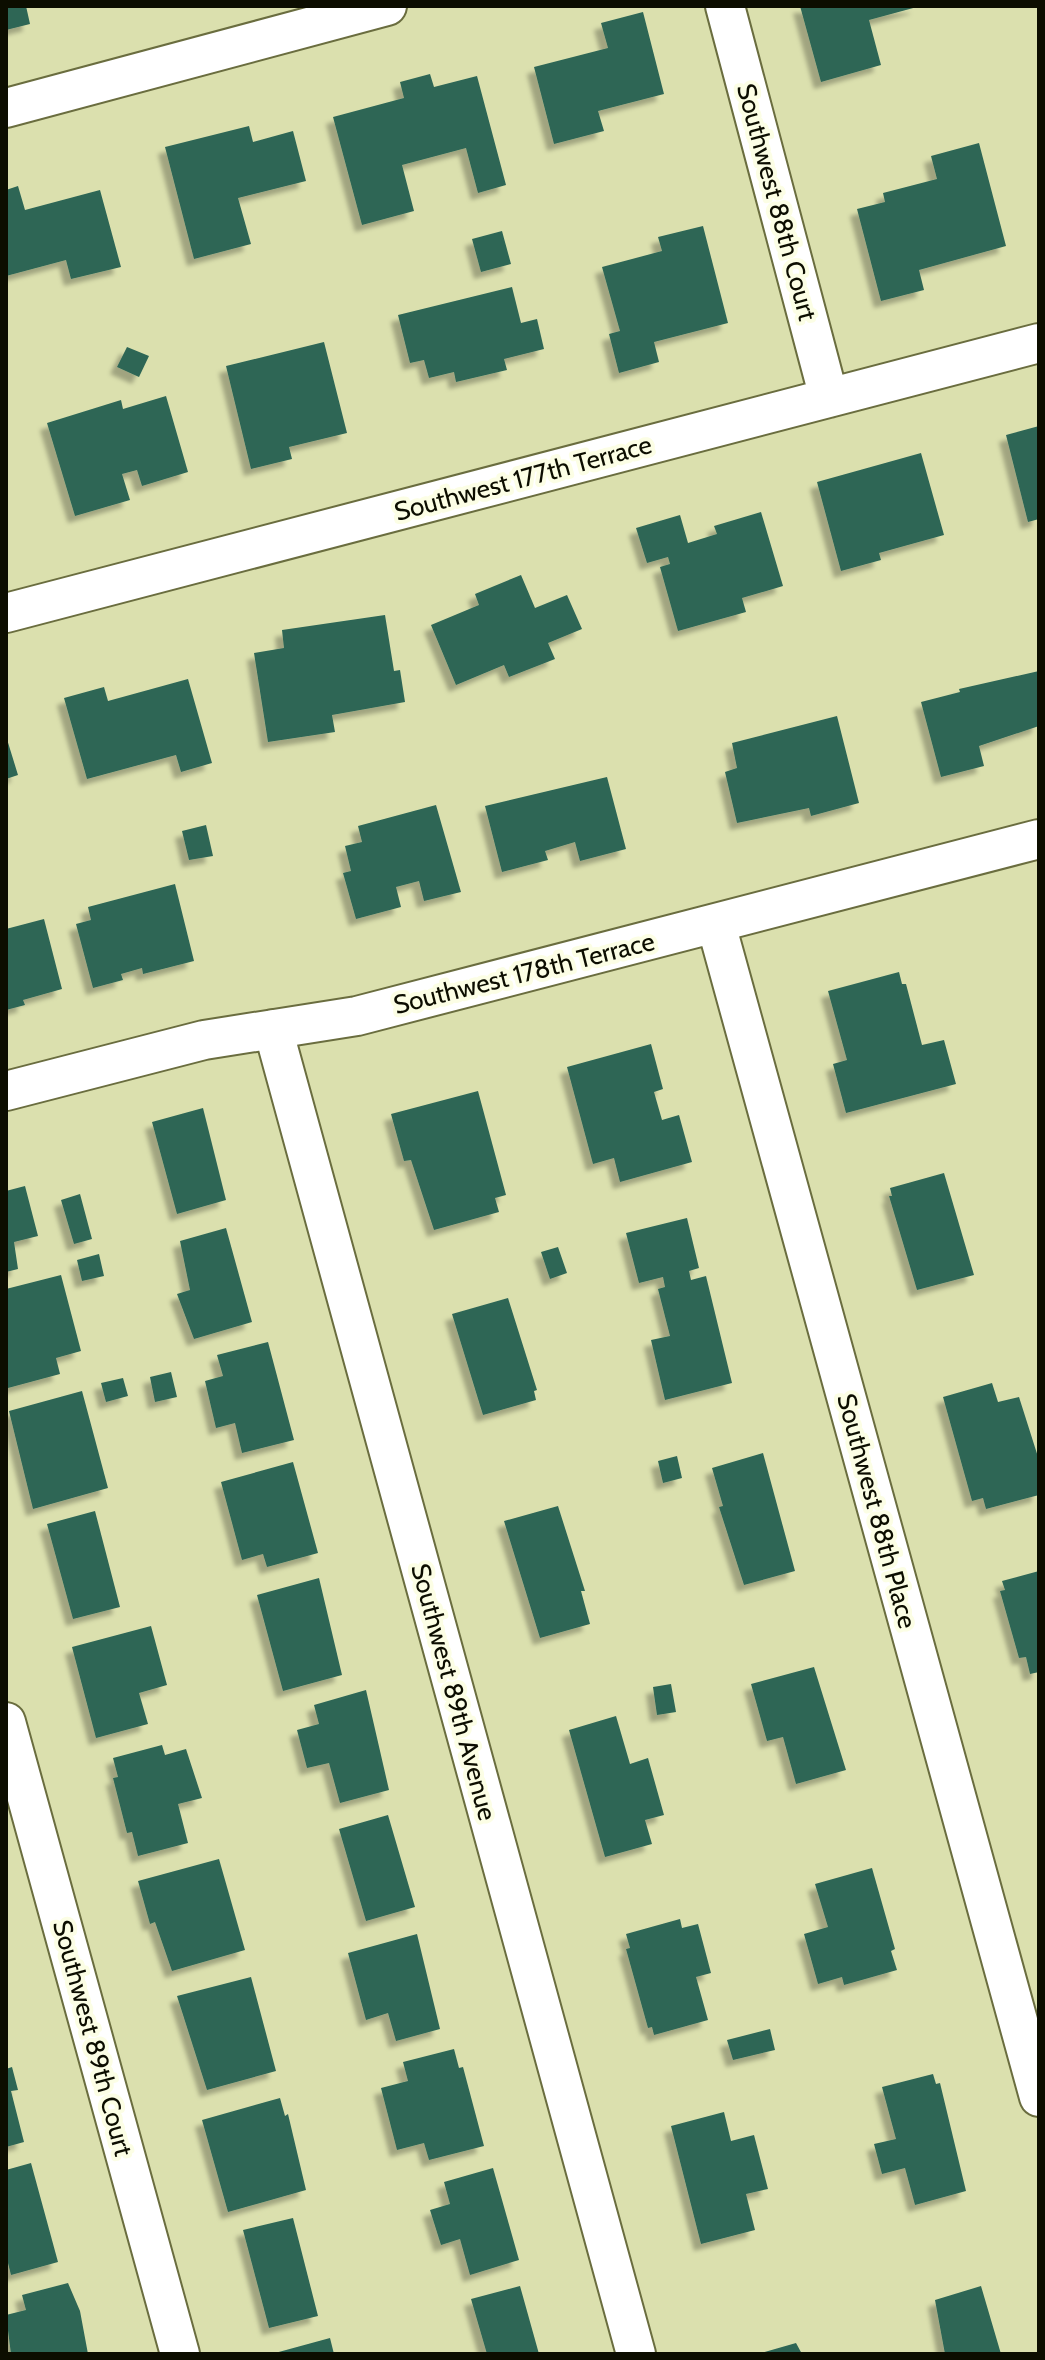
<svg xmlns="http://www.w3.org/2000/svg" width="1045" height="2360" viewBox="0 0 1045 2360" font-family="Cabin,sans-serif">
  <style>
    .building { fill: #2d6655; filter: url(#shadow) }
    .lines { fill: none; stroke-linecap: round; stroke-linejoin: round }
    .minor-casing { stroke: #6a6d3f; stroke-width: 42 }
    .minor { stroke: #fff; stroke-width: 38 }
    .labels { text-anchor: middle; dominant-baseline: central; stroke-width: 8; stroke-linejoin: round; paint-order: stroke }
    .street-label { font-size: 26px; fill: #0c0d00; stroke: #fcfee5 }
  </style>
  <defs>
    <filter id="shadow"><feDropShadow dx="-7" dy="7" stdDeviation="2" flood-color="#0004"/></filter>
  </defs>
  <rect width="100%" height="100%" fill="#dbe0ae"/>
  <path class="building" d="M6 6H26L30 24 6 30Z
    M800 6H917V7L869 20 881 65 821 82Z
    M643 12 664 94 598 111 604 131 554 144 534 67 608 48 601 23Z
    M430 74 434 87 477 76 506 185 478 193 466 148 402 165 414 211 362 225 333 117 404 98 400 82Z
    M249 126 253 142 293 131 306 181 238 198 251 244 194 259 165 147Z
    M979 143 1006 246 919 270 924 290 881 301 857 209 885 202 883 193 937 179 931 156Z
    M18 186 25 210 100 190 121 267 71 279 66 260 6 276V190Z
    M703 226 728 323 654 342 659 362 619 373 609 334 620 331 602 267 662 251 658 237Z
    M502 231 511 264 481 272 472 239Z
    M512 287 521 323 537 319 544 349 504 359 507 370 456 382 454 372 429 378 424 360 410 363 398 315Z
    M324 342 347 433 289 447 292 459 251 469 226 366Z
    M127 347 149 356 139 377 117 367Z
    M166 396 188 472 142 486 137 470 122 474 130 500 75 516 47 423 121 400 123 409Z
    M1039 426V519L1028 522 1006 435Z
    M921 453 944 535 879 553 881 560 841 571 817 482Z
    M761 512 783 586 742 598 746 612 678 631 660 567 670 564 668 557 647 563 636 528 680 515 688 543 717 534 714 526Z
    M521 575 535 608 567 595 582 629 548 643 555 659 509 677 504 665 456 685 431 625 479 605 475 594Z
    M385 615 394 671 400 670 405 702 332 715 335 732 268 742 254 653 284 648 282 630Z
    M1039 671V726L979 746 984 766 941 777 921 702 960 692 959 689Z
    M188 679 212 763 181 772 176 755 87 779 64 698 104 687 108 701Z
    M837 716 859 803 811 816 809 808 737 823 725 772 737 768 732 743Z
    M6 736 18 775 6 779Z
    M607 777 626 849 580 861 575 842 545 851 548 860 502 872 485 806Z
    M436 805 461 892 424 901 419 881 396 887 401 907 356 919 343 873 351 871 345 846 362 842 358 826Z
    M206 825 213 856 189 860 182 831Z
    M175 884 194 961 143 974 142 968 121 974 123 980 93 988 76 924 91 920 88 907Z
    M44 919 62 989 23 1000 25 1005 6 1010V929Z
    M899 972 902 984H906L922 1045 944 1040 956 1084 846 1113 833 1064 847 1060 828 991Z
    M651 1044 663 1089 654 1092 662 1120 679 1115 692 1162 620 1182 614 1158 593 1164 567 1067Z
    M478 1091 506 1195 495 1198 499 1212 434 1230 411 1160 404 1161 391 1114Z
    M203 1108 226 1200 177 1214 152 1122Z
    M944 1173 974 1275 917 1290 889 1196H892L890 1188Z
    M25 1186 38 1236 14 1242 18 1269 6 1272V1191Z
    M80 1194 92 1239 74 1244 61 1200Z
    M687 1218 699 1268 689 1271 691 1280 706 1276 732 1383 665 1400 651 1340 670 1336 658 1289 665 1287 663 1277 639 1283 626 1233Z
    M226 1228 252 1322 194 1339 177 1294 190 1290 180 1241Z
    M558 1247 567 1273 550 1279 541 1252Z
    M99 1254 104 1276 82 1281 77 1260Z
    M61 1275 81 1351 56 1358 60 1374 8 1388 6 1289Z
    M508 1298 537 1390 534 1391 536 1400 483 1415 452 1314Z
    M268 1342 294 1440 242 1453 235 1423 216 1428 205 1381 223 1376 217 1355Z
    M171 1372 177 1397 155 1402 150 1377Z
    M123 1378 128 1396 106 1402 101 1383Z
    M992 1383 998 1402 1019 1397 1039 1460V1495L986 1509 983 1498 972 1501 943 1397Z
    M82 1391 108 1488 33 1509 9 1411Z
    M763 1453 795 1571 744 1585 719 1507 723 1506 712 1468Z
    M677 1456 682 1478 663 1483 658 1461Z
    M293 1462 318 1553 267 1567 263 1554 242 1560 221 1482Z
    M558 1506 585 1591H581L590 1624 540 1638 504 1521Z
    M95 1511 120 1607 73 1619 47 1524Z
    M1039 1571V1672L1030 1674 1026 1657 1019 1658 1000 1591 1005 1590 1002 1581Z
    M319 1578 342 1675 283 1691 257 1595Z
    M151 1626 167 1685 139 1693 148 1724 96 1738 72 1647Z
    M814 1667 846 1770 796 1784 783 1737 767 1741 751 1684Z
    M671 1684 676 1712 657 1715 653 1687Z
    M366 1690 389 1790 340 1803 329 1763 307 1768 297 1730 319 1724 314 1705Z
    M616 1716 630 1764 648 1758 664 1815 645 1820 652 1844 605 1857 569 1730Z
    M162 1745 165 1755 186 1749 202 1798 178 1804 188 1843 138 1856 132 1832 127 1833 113 1778 118 1777 113 1758Z
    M388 1815 415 1907 366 1921 339 1829Z
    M219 1859 245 1950 172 1971 155 1922 150 1924 138 1881Z
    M872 1868 895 1949 891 1951 897 1970 844 1985 842 1977 818 1984 804 1934 828 1927 815 1884Z
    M680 1919 682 1928 698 1924 711 1973 696 1977 708 2020 654 2035 652 2027 648 2028 626 1949 630 1948 626 1934Z
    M417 1934 440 2029 396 2041 388 2013 366 2020 348 1953Z
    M251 1977 276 2071 207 2090 177 1996Z
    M770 2029 775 2050 733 2060 727 2040Z
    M454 2049 459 2068 463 2067 484 2146 429 2160 424 2143 397 2150 381 2088 408 2081 403 2062Z
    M12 2067 18 2090 11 2091 24 2142 6 2147V2069Z
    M933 2074 936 2084 940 2083 966 2191 915 2205 905 2168 882 2174 874 2144 896 2139 882 2087Z
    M280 2098 285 2116 288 2114 306 2190 228 2212 202 2120Z
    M724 2112 731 2141 754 2135 768 2189 746 2194 755 2230 701 2244 671 2126Z
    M31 2163 58 2262 11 2275 6 2255V2170Z
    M493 2168 519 2260 470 2275 460 2239 441 2245 430 2210 450 2204 444 2182Z
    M293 2218 318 2316 269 2328 243 2230Z
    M68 2283 80 2311 88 2354H11L6 2315 26 2310 22 2295Z
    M520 2286 539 2354H487L471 2299Z
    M981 2286 1001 2354H945L935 2300Z
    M330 2338 334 2354H275V2353Z
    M796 2343 802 2354H761V2353Z"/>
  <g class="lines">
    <defs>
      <path id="minor" d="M725 6 829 398
        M6 108 387 6
        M6 613 1039 343
        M716 924 1039 2097
        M273 1029 636 2354
        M6 1091 204 1040 357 1016 1039 839
        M6 1722 180 2354"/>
    </defs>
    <use href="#minor" class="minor-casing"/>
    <use href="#minor" class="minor"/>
  </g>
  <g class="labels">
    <g class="street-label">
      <text transform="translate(777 202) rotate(75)">Southwest 88th Court</text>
      <text transform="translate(523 478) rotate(-15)">Southwest 177th Terrace</text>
      <text transform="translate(524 973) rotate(-14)">Southwest 178th Terrace</text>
      <text transform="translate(877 1511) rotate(75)">Southwest 88th Place</text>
      <text transform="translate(454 1692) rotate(75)">Southwest 89th Avenue</text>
      <text transform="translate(93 2038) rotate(75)">Southwest 89th Court</text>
    </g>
  </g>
  <rect width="1045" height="2360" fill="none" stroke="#0c0d00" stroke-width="16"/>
</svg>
